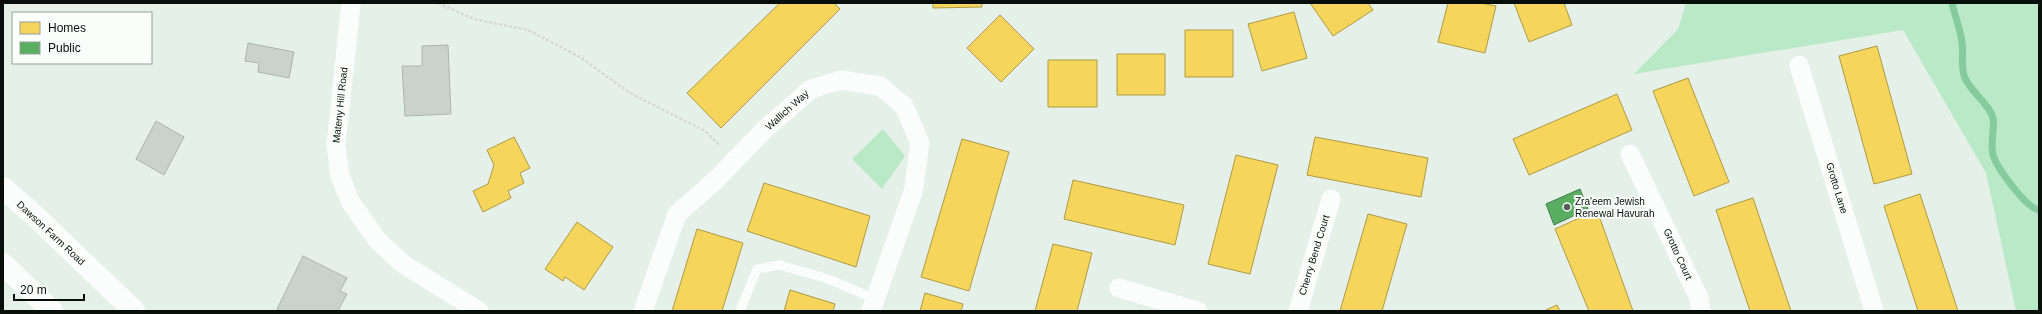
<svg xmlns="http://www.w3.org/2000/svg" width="2042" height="314" viewBox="0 0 2042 314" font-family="Helvetica,sans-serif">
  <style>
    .green { fill: #bae9c8 }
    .homes { fill: #f6d55c; stroke: #af9a43 }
    .public { fill: #5aae61; stroke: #417e47 }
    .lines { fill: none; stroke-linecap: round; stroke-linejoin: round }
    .stream { stroke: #86cb9d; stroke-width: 7 }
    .building { fill: #c9d2cb; stroke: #abb4ad }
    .path { stroke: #d5d8d5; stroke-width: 2.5; stroke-dasharray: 3 2; stroke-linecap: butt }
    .lane { stroke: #fbfdfc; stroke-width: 9 }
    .street { stroke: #fbfdfc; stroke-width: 19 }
    .secondary { stroke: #fbfdfc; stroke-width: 22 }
    .poi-dot { fill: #555e58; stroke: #fafefb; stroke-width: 1.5 }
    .labels { text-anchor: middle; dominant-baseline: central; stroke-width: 4; stroke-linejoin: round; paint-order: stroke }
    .street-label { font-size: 10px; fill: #080f0a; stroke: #fafefb }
    .poi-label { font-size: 10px; fill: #080f0a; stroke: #fafefb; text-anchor: start }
  </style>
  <rect width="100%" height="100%" fill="#e5f1e8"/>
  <path class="green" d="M1686 3H2039V311H2016L1986 173 1903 30 1634 74 1678 29Z
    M883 129 905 156 882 189 852 159Z"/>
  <path class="homes" d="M780 3H834L840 9 721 128 687 93Z
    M933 3H982V7L933 8Z
    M1310 3H1368L1373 10 1333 36Z
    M1448 3H1481L1496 6 1485 53 1438 42Z
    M1514 3H1564L1572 25 1529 42Z
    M1294 12 1307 58 1262 71 1248 24Z
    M1000 15 1034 49 1001 82 967 48Z
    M1185 30H1233V77H1185Z
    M1877 46 1912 174 1874 184 1839 56Z
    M1117 54H1165V95H1117Z
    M1048 60H1097V107H1048Z
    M1688 78 1729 182 1694 196 1653 91Z
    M1617 94 1632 130 1529 175 1513 139Z
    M514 137 530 168 520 173 524 183 508 191 511 198 483 212 473 191 488 184 494 165 487 150Z
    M1315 137 1428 158 1421 197 1307 175Z
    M962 139 1009 152 969 291 921 277Z
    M1236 155 1278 165 1250 274 1208 264Z
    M1073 180 1184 205 1175 245 1064 219Z
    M764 183 870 216 856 267 747 231Z
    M1920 194 1958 311H1918L1884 206Z
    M1753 198 1791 311H1750L1716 210Z
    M1597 210 1633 311H1589L1555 229Z
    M1368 214 1407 224 1382 311H1340Z
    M577 222 613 247 584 290 565 277 563 281 545 269Z
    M697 229 743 243 722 311H672Z
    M1053 244 1092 253 1077 311H1035Z
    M790 290 835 304 833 311H784Z
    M925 293 963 304 961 311H920Z
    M1557 305 1560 311H1544Z"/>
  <path class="public" d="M1580 189 1588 209 1554 225 1546 204Z"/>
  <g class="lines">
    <path class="stream" d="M1952 3C1955 16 1960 29 1962 42 1964 54 1960 67 1965 78 1971 92 1990 105 1993 118 1995 130 1990 143 1993 155 1997 168 2026 208 2039 210"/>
  </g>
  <path class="building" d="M248 43 294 52 289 78 258 72 259 63 245 61Z
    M448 45 451 114 405 116 402 66H422V46Z
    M156 121 184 137 164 175 136 159Z
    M303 256 347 278 340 291 347 294 338 311H281L277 309Z"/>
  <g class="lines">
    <path class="path" d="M438 3 474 19 528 30 580 57 630 93 705 131 720 146"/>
    <path class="lane" d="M740 311 757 269 780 265 828 279 875 299"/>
    <path class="street" d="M351 3 336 145 340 176 350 201 377 240 403 264 479 311
      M1799 65 1874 311
      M1630 154 1699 298 1701 311
      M1119 288 1198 311
      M643 311 677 214 715 181 764 130 811 89 841 80 880 86 904 106 920 143 913 192 871 311
      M1298 311 1331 199"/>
    <path class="secondary" d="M3 188 34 215 134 311
      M3 264 52 311"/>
  </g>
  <circle class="poi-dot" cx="1567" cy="207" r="4"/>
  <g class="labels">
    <g class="street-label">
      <text transform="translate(340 105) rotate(-84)">Mateny Hill Road</text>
      <text transform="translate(787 110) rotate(-42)">Wallich Way</text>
      <text transform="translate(1837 188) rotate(73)">Grotto Lane</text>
      <text transform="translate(51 233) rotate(43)">Dawson Farm Road</text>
      <text transform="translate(1678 254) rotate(65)">Grotto Court</text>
      <text transform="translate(1314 255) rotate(-73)">Cherry Bend Court</text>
    </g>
    <g class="poi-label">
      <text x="1575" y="201">Zra'eem Jewish<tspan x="1575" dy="12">Renewal Havurah</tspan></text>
    </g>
  </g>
  <rect width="2042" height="314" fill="none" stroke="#080f0a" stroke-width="8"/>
  <rect x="12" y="12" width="140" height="52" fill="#fafefb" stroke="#999e9b"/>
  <rect x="20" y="22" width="20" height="12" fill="#f6d55c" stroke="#999e9b"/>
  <text x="48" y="32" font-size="12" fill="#080f0a">Homes</text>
  <rect x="20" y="42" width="20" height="12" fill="#5aae61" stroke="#999e9b"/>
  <text x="48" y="52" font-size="12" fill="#080f0a">Public</text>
  <path d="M14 294v6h70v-6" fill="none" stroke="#080f0a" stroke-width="2"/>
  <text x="20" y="294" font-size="12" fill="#080f0a" stroke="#fafefb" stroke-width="3" paint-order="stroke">20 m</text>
</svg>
